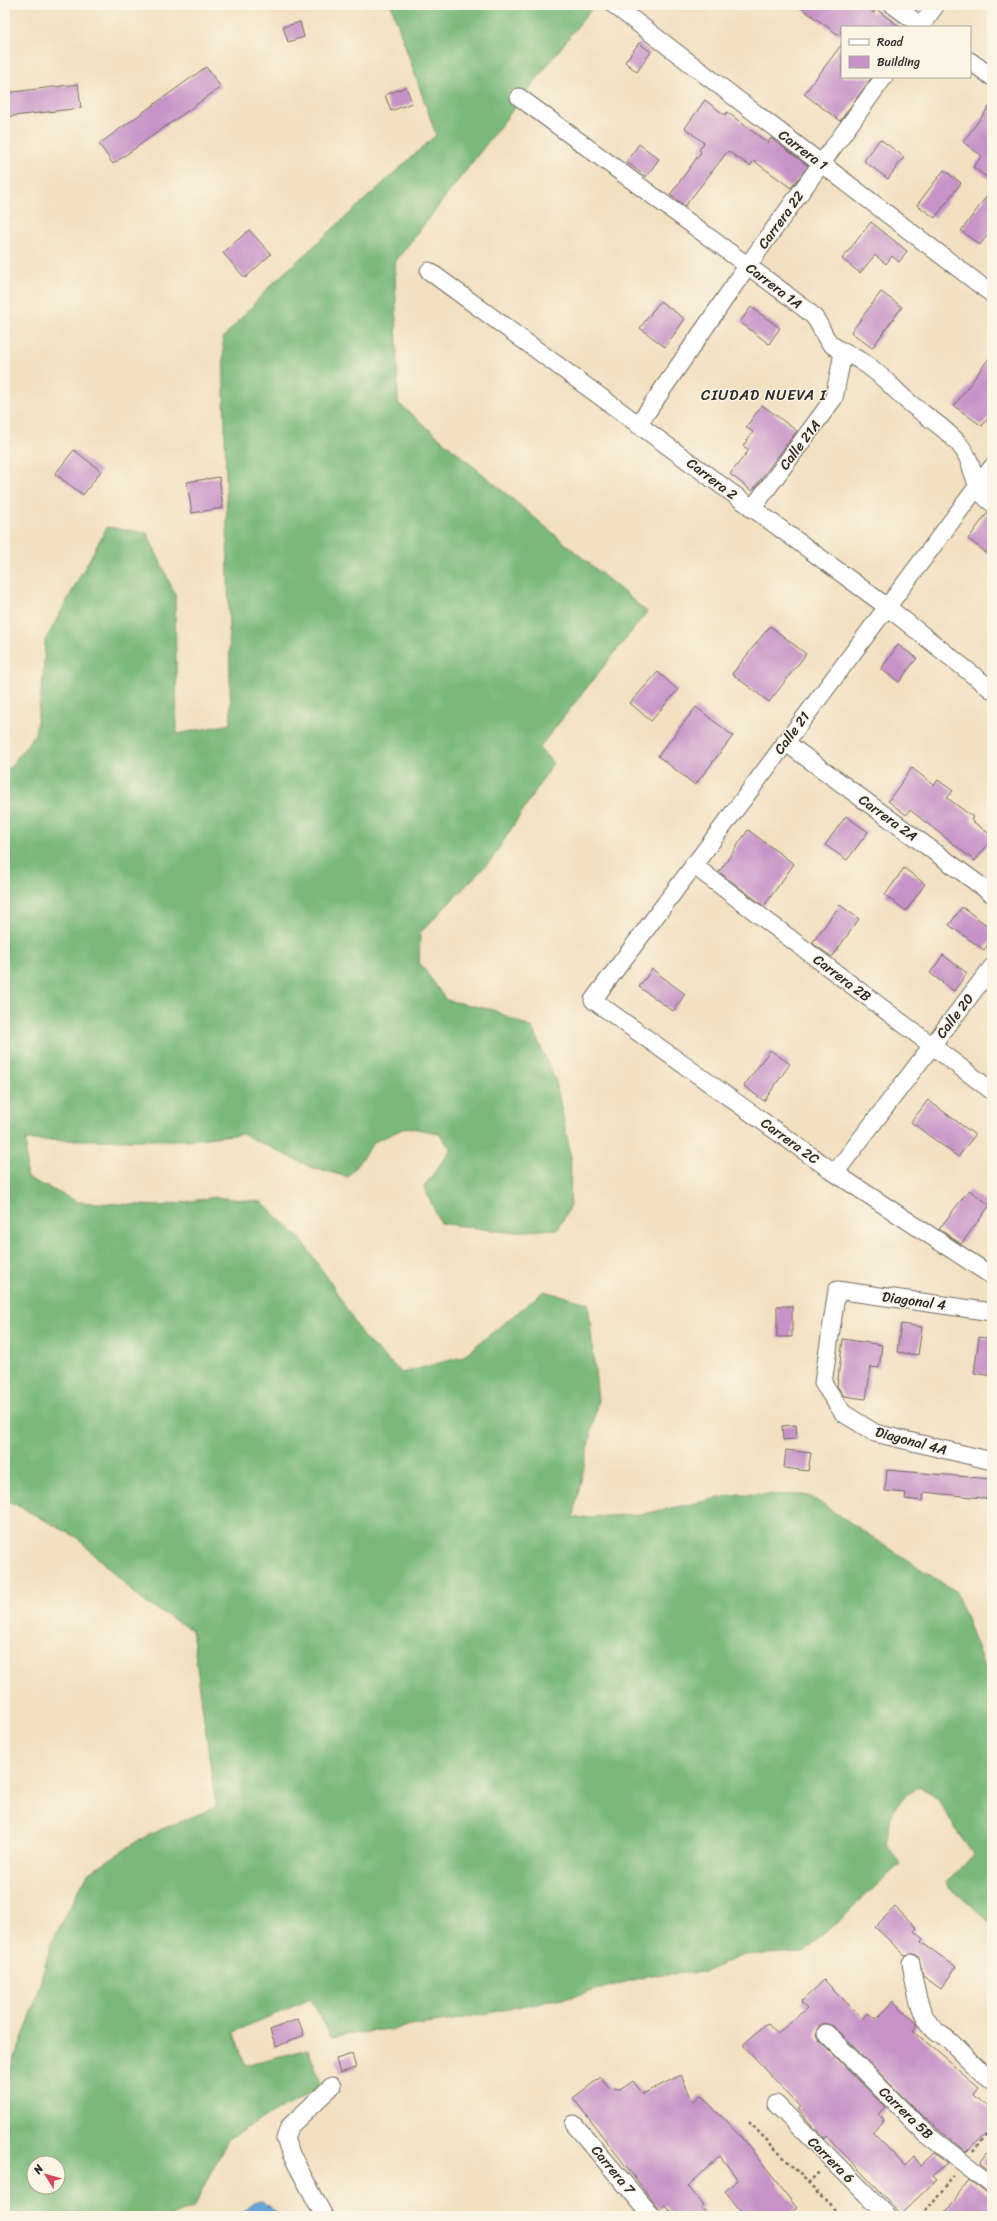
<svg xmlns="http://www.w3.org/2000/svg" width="997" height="2221" viewBox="0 0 997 2221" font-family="Sriracha,sans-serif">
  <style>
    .forest { fill: #7ab97a; stroke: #527252; fill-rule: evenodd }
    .water { fill: #68a6da; stroke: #4a6882 }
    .building { fill: #c692c7 }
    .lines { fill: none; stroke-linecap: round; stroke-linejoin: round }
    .minor-casing { stroke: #716a60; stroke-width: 19 }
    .path { stroke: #716a60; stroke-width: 2.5; stroke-dasharray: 3 3; stroke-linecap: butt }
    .minor { stroke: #fff; stroke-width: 17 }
    .labels { text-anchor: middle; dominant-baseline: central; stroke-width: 3; stroke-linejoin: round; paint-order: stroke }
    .street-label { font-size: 14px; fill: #2b2b2b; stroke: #fcf5e5 }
    .neighbourhood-label { font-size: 15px; letter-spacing: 1px; fill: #2b2b2b; stroke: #fcf5e5 }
  </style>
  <rect width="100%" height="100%" fill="#fcf5e5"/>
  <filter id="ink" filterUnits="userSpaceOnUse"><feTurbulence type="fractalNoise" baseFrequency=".025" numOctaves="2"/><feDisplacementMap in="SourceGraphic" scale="8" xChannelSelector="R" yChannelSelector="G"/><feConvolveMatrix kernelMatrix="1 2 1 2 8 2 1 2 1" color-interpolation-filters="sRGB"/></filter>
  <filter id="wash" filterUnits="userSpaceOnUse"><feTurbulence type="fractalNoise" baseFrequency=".012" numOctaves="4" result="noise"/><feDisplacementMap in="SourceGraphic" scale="16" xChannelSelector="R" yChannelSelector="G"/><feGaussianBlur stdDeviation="0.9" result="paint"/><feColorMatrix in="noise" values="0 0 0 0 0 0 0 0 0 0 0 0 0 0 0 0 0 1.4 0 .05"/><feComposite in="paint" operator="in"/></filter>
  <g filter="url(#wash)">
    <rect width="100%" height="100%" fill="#f2e0c1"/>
    <path class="forest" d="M391 5H594L395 262 398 403 647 612 539 748 553 763 492 859 420 933 419 962 446 1000 493 1010 532 1028 556 1082 571 1157 570 1207 558 1229 507 1232 440 1223 424 1187 451 1149 438 1133 407 1127 374 1142 348 1177 311 1167 242 1134 187 1140H26V1177L78 1202 160 1206 216 1197 262 1202 300 1238 329 1280 364 1338 402 1373 462 1357 544 1291 588 1303 598 1400 573 1518 643 1514 738 1494 808 1495 956 1592 992 1688V1924L946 1884 973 1854 955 1829 938 1799 920 1786C891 1803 892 1811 886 1843L900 1864 804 1952 743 1955 704 1972 651 1975 582 1994 454 2020 331 2037 311 1999 233 2032 245 2065 308 2049 322 2086 229 2138 193 2207 172 2216H5V2083L29 2021 52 1942 88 1873 148 1835 216 1807 192 1630 144 1602 76 1537 5 1499V774L35 734 43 680 45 641 107 527 147 533 175 594 177 734 231 724 223 338 271 285 436 135ZM34 2163H58V2187H34Z"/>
    <path class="water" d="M262 2201 277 2213V2216H236L254 2203Z"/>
    <g id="blocks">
      <path class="building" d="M797 5H863L874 13 876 9 900 27H842L840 36Z
        M300 22 304 37 288 42 283 27Z
        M639 43 651 52 637 72 625 62Z
        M842 44V77H872L840 121 804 94Z
        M206 67 221 87 113 164 99 144Z
        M78 84 81 108 5 117V93Z
        M406 87 412 103 391 111 385 95Z
        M705 100 725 115 727 112 768 143 771 138 808 166 791 188 754 161 750 166 728 151 685 206 670 195 701 152 699 150 704 143 685 128Z
        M992 103V181L973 167 982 156 963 142Z
        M880 139 904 157 888 179 864 161Z
        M639 144 659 159 646 177 626 162Z
        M944 170 961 183 935 218 917 205Z
        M992 189V229L980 245 961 231Z
        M871 222 907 251 899 262 892 256 886 264 875 255 860 273 842 259Z
        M249 230 271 254 245 278 223 253Z
        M881 292 902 307 872 348 851 332Z
        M660 301 685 319 665 347 640 328Z
        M751 307 780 328 769 344 740 322Z
        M992 354V413L982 426 954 406Z
        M762 405 797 431 752 491 730 474 749 450 743 446 753 432 746 427Z
        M74 450 101 471 83 495 55 474Z
        M219 477 223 508 192 513 187 482Z
        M988 512 992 513V557L968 539Z
        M770 626 806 654 769 702 732 674Z
        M898 645 917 658 899 682 881 669Z
        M658 672 678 690 651 721 630 703Z
        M696 707 733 736 695 785 658 756Z
        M912 768 934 785 938 780 953 791 947 798 973 817 971 820 992 836V839L975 861 910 810 906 815 888 801Z
        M846 816 868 832 847 860 825 845Z
        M748 830 794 864 764 906 719 872Z
        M904 868 925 884 906 911 885 895Z
        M840 905 859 919 832 957 812 943Z
        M962 907 992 929V939L984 950 949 925Z
        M943 955 967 973 954 991 930 973Z
        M652 969 685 994 673 1011 639 987Z
        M770 1050 790 1064 764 1101 744 1086Z
        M928 1100 975 1135 958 1157 911 1122Z
        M969 1190 990 1205 961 1244 939 1229Z
        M777 1306H792V1337H777Z
        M901 1324 922 1327 918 1355 897 1352Z
        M979 1337 992 1339V1376L974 1373Z
        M843 1339 882 1345 879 1368 871 1367 866 1399 844 1396 837 1386Z
        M796 1425 797 1439 783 1440 782 1426Z
        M786 1450 811 1453 808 1471 784 1468Z
        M887 1470 992 1479V1499L924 1492 923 1501 905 1499 906 1493 885 1491Z
        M895 1907 917 1928 914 1931 923 1939 921 1942 956 1967 941 1989 923 1976 918 1956 914 1954 905 1955 875 1927Z
        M824 1980 863 2019 868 2013 876 2019 893 2001 918 2024 913 2031 979 2087 974 2094 992 2110V2127L966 2152 924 2118 833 2026 824 2023 819 2026 816 2035 819 2040 886 2108 879 2115 884 2120 872 2132 905 2166 914 2157 921 2165 934 2153 947 2163 932 2176 936 2180 901 2214 826 2135 824 2138 797 2109 800 2107 743 2045 767 2023 777 2034 807 2008 801 2002Z
        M298 2019 304 2035 276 2047 270 2030Z
        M352 2054 356 2068 340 2073 336 2059Z
        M681 2075 693 2102 701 2095 741 2137 797 2208 787 2216H745L725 2191 738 2180 720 2156 688 2186 704 2206 701 2208 708 2216H674L665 2205 659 2209 573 2098 601 2077 609 2088 620 2090 633 2081 643 2094Z
        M992 2148V2172L981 2163Z
        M969 2180 986 2193 992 2195V2216H942Z"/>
    </g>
  </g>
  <g filter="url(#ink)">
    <use href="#blocks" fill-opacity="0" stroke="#716a60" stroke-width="1"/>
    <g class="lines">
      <defs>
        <path id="minor" d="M614 5 992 294
          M893 5 923 27
          M920 27 936 5
          M970 61 992 77
          M519 97 786 294C795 302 807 309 814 317 821 325 823 336 830 343 839 352 850 354 859 360 877 370 891 386 905 399 923 415 944 426 959 444 977 464 969 487 992 503
          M429 271 886 606 992 690
          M638 425 748 265 884 77
          M992 467 593 1000 835 1173 992 1276
          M752 509 834 398 843 353
          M785 742 992 894
          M693 865 992 1091
          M835 1173 992 967
          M992 1312 837 1290 823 1383 843 1413 875 1433 992 1461
          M911 1963C915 1985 917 2012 934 2029 939 2034 946 2037 951 2042 965 2056 976 2069 992 2080
          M826 2033 925 2133 992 2185
          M776 2104 888 2216
          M574 2124 652 2216
          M324 2216 291 2154 285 2139 289 2127 332 2086"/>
      </defs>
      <use href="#minor" class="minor-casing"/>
      <path class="path" d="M749 2122 841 2216
        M974 2151 992 2127
        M808 2183 819 2172
        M922 2216 954 2177"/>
      <use href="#minor" class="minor"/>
    </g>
  </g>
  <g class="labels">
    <g class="street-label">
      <text transform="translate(803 150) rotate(37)">Carrera 1</text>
      <text transform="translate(781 220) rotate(-54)">Carrera 22</text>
      <text transform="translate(774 286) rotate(37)">Carrera 1A</text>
      <text transform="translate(800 445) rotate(-53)">Calle 21A</text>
      <text transform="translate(712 479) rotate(37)">Carrera 2</text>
      <text transform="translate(792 733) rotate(-53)">Calle 21</text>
      <text transform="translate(888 818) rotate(36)">Carrera 2A</text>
      <text transform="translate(842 978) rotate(37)">Carrera 2B</text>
      <text transform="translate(955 1016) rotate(-53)">Calle 20</text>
      <text transform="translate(790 1141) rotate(36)">Carrera 2C</text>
      <text transform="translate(914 1301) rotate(8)">Diagonal 4</text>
      <text transform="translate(911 1441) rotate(15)">Diagonal 4A</text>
      <text transform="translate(906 2113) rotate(44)">Carrera 5B</text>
      <text transform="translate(831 2160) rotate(45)">Carrera 6</text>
      <text transform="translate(613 2170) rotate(50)">Carrera 7</text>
    </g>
    <g class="neighbourhood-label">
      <text x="764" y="395">CIUDAD NUEVA I</text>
    </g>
  </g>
  <rect width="997" height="2221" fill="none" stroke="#fcf5e5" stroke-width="20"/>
  <rect x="841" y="26" width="130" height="52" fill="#fcf5e5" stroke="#a8a49b"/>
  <rect x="849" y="39" width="20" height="6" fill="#ffffff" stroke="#a8a49b"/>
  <text x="877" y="46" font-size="12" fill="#2b2b2b">Road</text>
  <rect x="849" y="56" width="20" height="12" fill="#c692c7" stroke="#a8a49b"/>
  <text x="877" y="66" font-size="12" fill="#2b2b2b">Building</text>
  <g transform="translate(46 2175) rotate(307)"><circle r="19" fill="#fcf5e5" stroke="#a8a49b"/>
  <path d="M0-3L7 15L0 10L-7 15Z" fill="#d1495b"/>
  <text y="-6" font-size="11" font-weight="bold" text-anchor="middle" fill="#2b2b2b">N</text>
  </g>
</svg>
